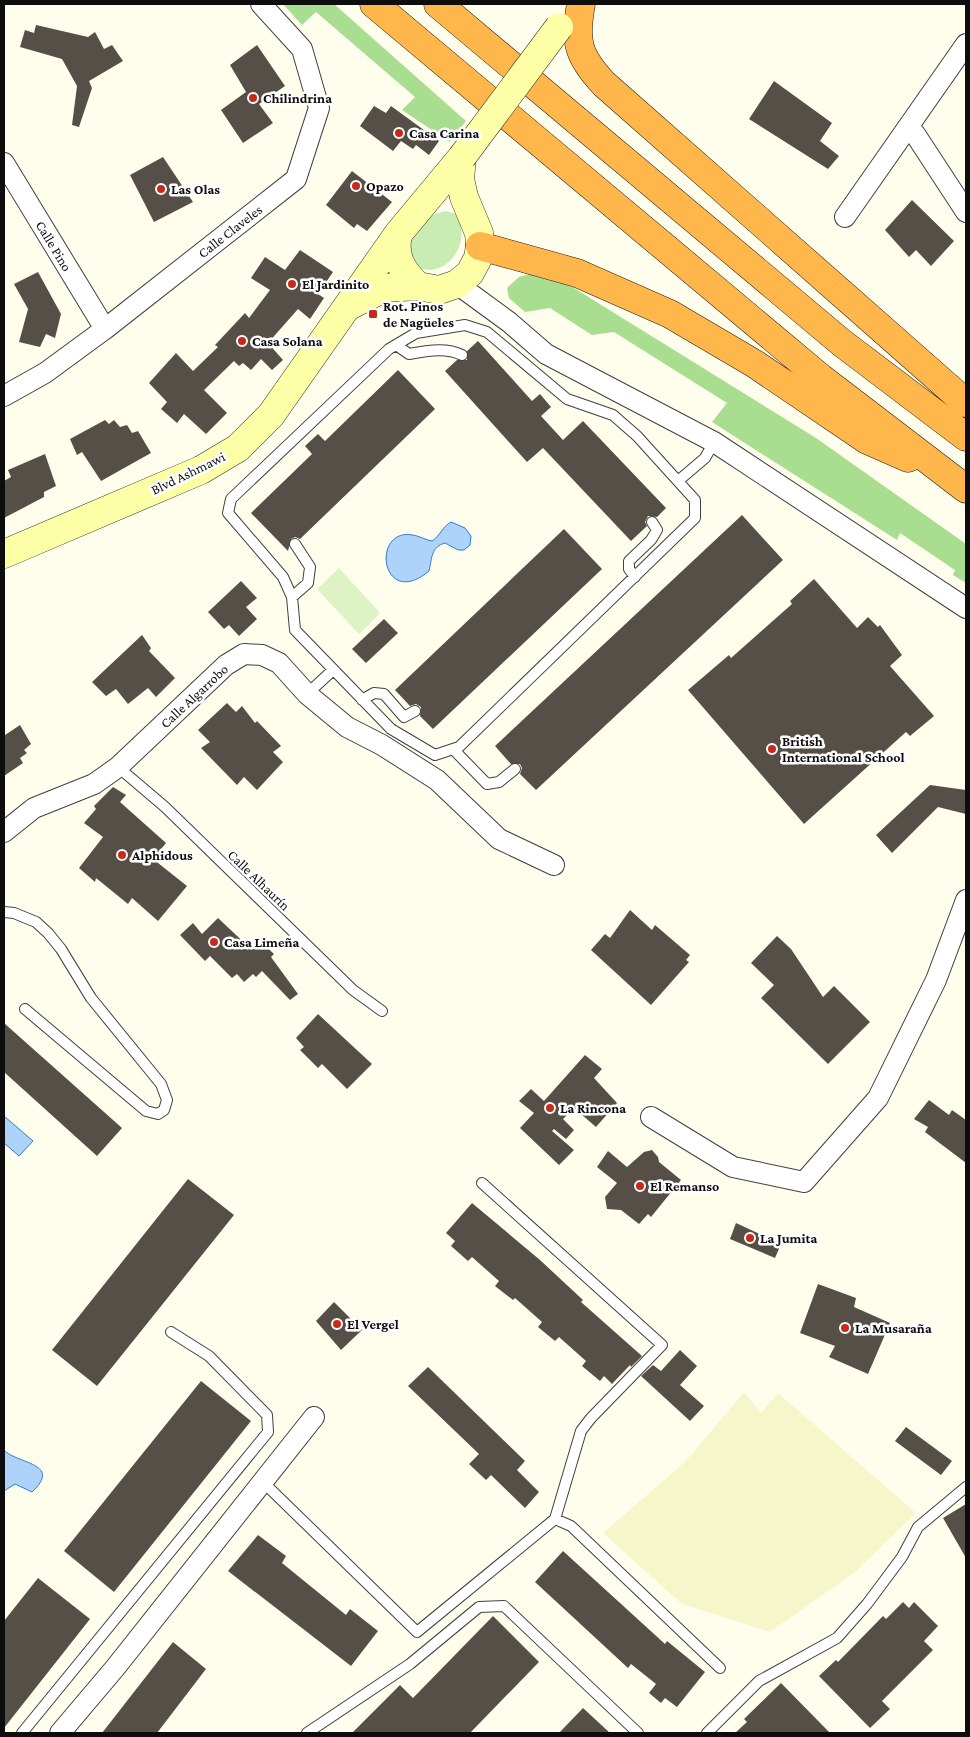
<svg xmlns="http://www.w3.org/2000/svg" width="970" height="1737" viewBox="0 0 970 1737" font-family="'Crimson Pro',serif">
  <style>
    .farmland { fill: #f5f7ca }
    .green { fill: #c9ecb3 }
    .forest { fill: #a9de91 }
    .pitch { fill: #ddf3c5 }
    .water { fill: #add3fb; stroke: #2e7cd7 }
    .building { fill: #564f48 }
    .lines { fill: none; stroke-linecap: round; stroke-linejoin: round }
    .lane-casing { stroke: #404040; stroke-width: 12 }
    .street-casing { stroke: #404040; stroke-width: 22 }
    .secondary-casing { stroke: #2f2f2f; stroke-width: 29 }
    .highway-casing { stroke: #1e1e1e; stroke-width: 29 }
    .lane { stroke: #fff; stroke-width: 10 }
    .street { stroke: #fff; stroke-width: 20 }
    .secondary { stroke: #fdffa7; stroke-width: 28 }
    .highway { stroke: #ffb64a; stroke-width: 28 }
    .secondary-bridge-casing { stroke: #2f2f2f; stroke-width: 29; stroke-linecap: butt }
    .secondary-bridge { stroke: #fdffa7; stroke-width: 28 }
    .poi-dot { fill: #c62a1b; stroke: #fff; stroke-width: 2 }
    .labels { text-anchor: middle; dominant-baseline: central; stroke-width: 5; stroke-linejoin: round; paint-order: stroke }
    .poi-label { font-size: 14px; font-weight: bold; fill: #0d0d0d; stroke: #fff; text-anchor: start }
    .street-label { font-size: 14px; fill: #0d0d0d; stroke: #fff }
  </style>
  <rect width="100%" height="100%" fill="#fffeec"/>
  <path class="farmland" d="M744 1392 761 1413 778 1393 916 1513 854 1573 770 1632 682 1604 603 1533 686 1461Z"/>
  <path class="green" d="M446 211 456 214C474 242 445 284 413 265 412 259 409 251 409 245 410 226 429 214 446 211Z"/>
  <path class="forest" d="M283 4H334L466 121 450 142 402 110 415 97 316 12 302 25Z
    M537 272 561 280 816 438 966 544V583L953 575 955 570 900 533 897 540 712 422 727 403 614 332 592 335 550 308 525 312 509 298 507 288 519 277Z"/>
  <path class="pitch" d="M339 568 380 613 359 634 317 589Z"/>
  <path class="water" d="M451 522 465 528 471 536 470 545 464 550H458L445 543C431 547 432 558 429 571 381 611 370 527 413 535 419 536 426 540 432 541 440 536 443 526 451 522Z
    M4 1116 33 1141 19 1156 4 1143Z
    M4 1450C17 1464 63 1463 32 1492L15 1484 4 1491Z"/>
  <path class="building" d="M36 25 88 37 95 32 104 49 112 45 123 61 89 81 92 88 79 127 72 125 77 86 62 59 20 47 25 30 34 33Z
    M257 45 285 86 259 104 273 123 243 143 221 110 246 92 230 65Z
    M774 81 832 123 820 141 839 156 828 169 749 119Z
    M374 106 386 113 391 106 439 141 429 155 416 145 413 149 401 141 393 151 360 126Z
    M163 157 193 202 154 222 130 175Z
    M352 171 392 202 367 231 357 224 354 228 326 205Z
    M912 200 954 241 931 266 916 250 909 257 885 230Z
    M300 250 333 272 318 294 324 298 310 319 298 309 268 343 283 360 272 370 261 359 251 370 243 363 239 366 234 361 204 390 227 413 206 434 184 414 177 423 161 409 167 402 149 383 176 353 193 371 218 347 215 345 245 313 249 318 270 290 251 278 265 257 285 270Z
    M38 272 61 314 55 338 46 334 40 347 19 342 28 309 14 284Z
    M478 341 532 401 540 394 551 407 541 416 563 440 583 421 666 508 657 517 648 516 645 522 647 526 631 541 543 448 527 462 445 371 457 360H467V351Z
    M398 370 435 409 300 539 295 537 291 539 288 551 251 513 312 454 305 446 318 434 325 441Z
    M105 420 109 424 114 420 120 427 127 425 132 433 138 431 151 453 101 481 82 452 77 455 70 439Z
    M45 454 56 486 44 492V497L4 518V481L11 477 8 470Z
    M742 515 783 560 536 790 520 774 522 768 520 764H511L495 746Z
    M564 529 602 569 433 729 420 716 421 707 416 704 410 706 395 690Z
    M814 579 857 628 868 617 878 627 880 625 902 655 890 666 934 716 910 736 906 732 804 824 688 690 729 655 731 658 792 604 790 601Z
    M241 581 257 598 246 607 257 619 239 636 229 625 224 629 208 612Z
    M384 619 398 633 366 663 352 649Z
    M142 635 151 648 149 651 175 678 156 697 148 688 128 704 116 689 106 696 92 682Z
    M227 703 236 712 242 706 255 723 257 721 281 746 273 752 283 762 257 790 244 777 237 785 201 748 210 742 198 730Z
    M20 725 31 744 24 750 27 753 20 758 23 763 4 776V734L5 735Z
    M930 785 966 790V814L938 807 892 853 876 835Z
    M113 787 126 795 120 802 166 843 153 859 187 886 158 921 132 898 128 904 96 878 95 882 79 868 103 837 84 823 96 809 94 806Z
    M630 910 652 930 655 925 690 955 686 960 689 962 651 1005 591 950 605 934 610 938Z
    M218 918 252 950 260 941 274 954 271 957 298 994 290 1000 262 971 256 977 253 974 244 982 237 974 232 978 210 956 205 961 180 935 193 923 202 934Z
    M777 936 791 949 823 997 834 986 870 1022 828 1064 761 998 774 985 751 963Z
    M318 1014 372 1064 347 1089 322 1064 318 1068 300 1050 304 1047 296 1038Z
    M4 1023 122 1128 97 1156 4 1072Z
    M585 1055 602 1069 594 1078 617 1103 596 1127 574 1108 563 1119 574 1130 566 1139 554 1129 552 1131 574 1150 559 1165 520 1128 534 1113 519 1101 531 1089 544 1101Z
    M929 1100 949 1115 952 1110 966 1120V1163L925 1132 928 1127 914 1119Z
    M652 1150 658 1157 659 1162 681 1180 651 1217 648 1214 639 1224 621 1210 607 1209 605 1197 617 1183 597 1167 608 1151 627 1167 644 1152Z
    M188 1179 234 1215 97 1386 52 1350Z
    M472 1203 540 1260 583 1300 581 1302 642 1356 631 1367 630 1365 612 1384 604 1376 600 1381 582 1366 586 1361 559 1337 555 1341 538 1327 542 1322 515 1298 513 1300 495 1286 499 1281 472 1257 468 1261 451 1246 455 1241 446 1233Z
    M736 1223 781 1244 775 1258 730 1239Z
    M818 1284 856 1298 854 1307 890 1323 868 1374 829 1357 835 1346 800 1333Z
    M334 1302 362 1330 341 1350 316 1321Z
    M680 1350 697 1366 680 1385 704 1406 690 1421 641 1376 653 1365 661 1371Z
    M428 1367 525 1461 517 1470 539 1492 525 1508 491 1475 486 1480 469 1464 479 1454 408 1386Z
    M201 1381 251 1421 114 1592 64 1551Z
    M906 1427 952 1461 941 1475 895 1441Z
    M966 1504V1558L943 1518Z
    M258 1535 286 1556 282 1563 346 1615 350 1609 378 1631 351 1666 228 1571Z
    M563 1551 665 1644 667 1641 705 1672 677 1707 665 1698 661 1703 649 1693 656 1684 631 1664 628 1668 535 1582Z
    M38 1578 90 1619 4 1728V1621Z
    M903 1602 909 1608 914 1602 938 1626 924 1641 933 1650 882 1701 890 1709 870 1728 819 1676 836 1660 838 1662 883 1616 886 1619Z
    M493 1616 539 1662 470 1733H352L400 1685 413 1698Z
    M173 1642 206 1669 157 1733H102Z
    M781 1683 830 1733H735L747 1722 744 1719Z
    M583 1708 610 1733H559Z"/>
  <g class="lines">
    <defs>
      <path id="lane" d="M465 325 487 332 567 399 613 415 637 436 695 500V518L459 747 435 755 391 729 295 630 292 597 283 577 228 513 231 499 389 349 416 333Z
        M396 345 409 354C427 351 445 347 462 355
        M678 481 705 458 714 442
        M635 577 629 569V561L651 540 657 530 652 522
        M292 597 308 583 310 567 295 544
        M307 694 333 670
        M362 700 374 693 384 694 404 717 415 711
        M453 749 487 784 499 782 515 769
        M118 767 165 807 353 990 382 1011
        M4 912 14 913 36 922 48 933 61 949 91 998 161 1084 167 1100 164 1110 158 1114 146 1111 25 1009
        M482 1183 662 1345 591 1418 581 1431 555 1519
        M263 1482 417 1632 555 1519 571 1526 720 1668
        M22 1733 268 1432 267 1415 209 1356 171 1332
        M307 1733 410 1664 479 1607 504 1606 638 1733
        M707 1733 759 1681 837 1638 867 1604 902 1557 918 1527 966 1487"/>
      <path id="street" d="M907 128 915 134 966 212
        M4 163 105 329
        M845 217 966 44
        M457 284 509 322 546 354 714 442 966 608
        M4 396 45 373 105 329 296 179 319 108 302 49 261 4
        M4 832 34 808 94 784 118 767 226 665 244 654 262 655 279 663 307 694 347 727 382 745 437 780 499 839 554 865
        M651 1117 733 1167 804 1182 878 1098 936 980 966 900
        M60 1733 115 1668 314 1417"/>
      <path id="secondary" d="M418 286C402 271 393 257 398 234L462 157
        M347 307 384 288 418 286 439 290 457 284 470 273 478 258 480 246 479 233 464 197 460 179 462 157
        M4 554 201 470 238 448 271 415 398 234"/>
      <path id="highway" d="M374 4 821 378 966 489
        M438 4 842 343 966 437
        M581 4C574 42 578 56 604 84L966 403
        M480 246 577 273 670 314 755 364 867 440 908 458"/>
    </defs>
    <use href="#lane" class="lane-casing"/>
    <use href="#street" class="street-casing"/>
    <use href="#secondary" class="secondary-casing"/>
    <use href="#highway" class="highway-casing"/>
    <use href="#lane" class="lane"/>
    <use href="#street" class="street"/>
    <use href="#secondary" class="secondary"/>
    <use href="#highway" class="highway"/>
    <defs>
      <path id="secondary-bridge" d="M462 157 559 27"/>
    </defs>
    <use href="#secondary-bridge" class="secondary-bridge-casing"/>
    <use href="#secondary-bridge" class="secondary-bridge"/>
  </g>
  <g class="poi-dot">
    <circle cx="253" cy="98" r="5"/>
    <circle cx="399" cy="133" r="5"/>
    <circle cx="356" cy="186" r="5"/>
    <circle cx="161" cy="189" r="5"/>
    <circle cx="292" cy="284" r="5"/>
    <rect x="368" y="309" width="10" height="10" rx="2.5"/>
    <circle cx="242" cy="341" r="5"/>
    <circle cx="772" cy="749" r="5"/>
    <circle cx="122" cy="855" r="5"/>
    <circle cx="214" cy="942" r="5"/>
    <circle cx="550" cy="1108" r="5"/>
    <circle cx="640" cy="1186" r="5"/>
    <circle cx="750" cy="1238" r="5"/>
    <circle cx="337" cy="1324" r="5"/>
    <circle cx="845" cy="1328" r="5"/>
  </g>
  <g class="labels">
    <g class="poi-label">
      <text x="263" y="98">Chilindrina</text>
      <text x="409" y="133">Casa Carina</text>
      <text x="366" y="186">Opazo</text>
      <text x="171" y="189">Las Olas</text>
      <text x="302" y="284">El Jardinito</text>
      <text x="383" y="306">Rot. Pinos<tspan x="383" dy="16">de Nagüeles</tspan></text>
      <text x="252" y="341">Casa Solana</text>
      <text x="782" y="741">British<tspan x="782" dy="16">International School</tspan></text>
      <text x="132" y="855">Alphidous</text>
      <text x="224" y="942">Casa Limeña</text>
      <text x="560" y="1108">La Rincona</text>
      <text x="650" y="1186">El Remanso</text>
      <text x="760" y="1238">La Jumita</text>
      <text x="347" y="1324">El Vergel</text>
      <text x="855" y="1328">La Musaraña</text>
    </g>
    <g class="street-label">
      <text transform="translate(230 231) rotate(-38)">Calle Claveles</text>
      <text transform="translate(54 246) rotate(59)">Calle Pino</text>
      <text transform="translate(188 473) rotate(-26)">Blvd Ashmawi</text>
      <text transform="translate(194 696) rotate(-43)">Calle Algarrobo</text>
      <text transform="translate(259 880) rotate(44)">Calle Alhaurín</text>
    </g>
  </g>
  <rect width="970" height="1737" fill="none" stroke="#0d0d0d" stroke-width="10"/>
</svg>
